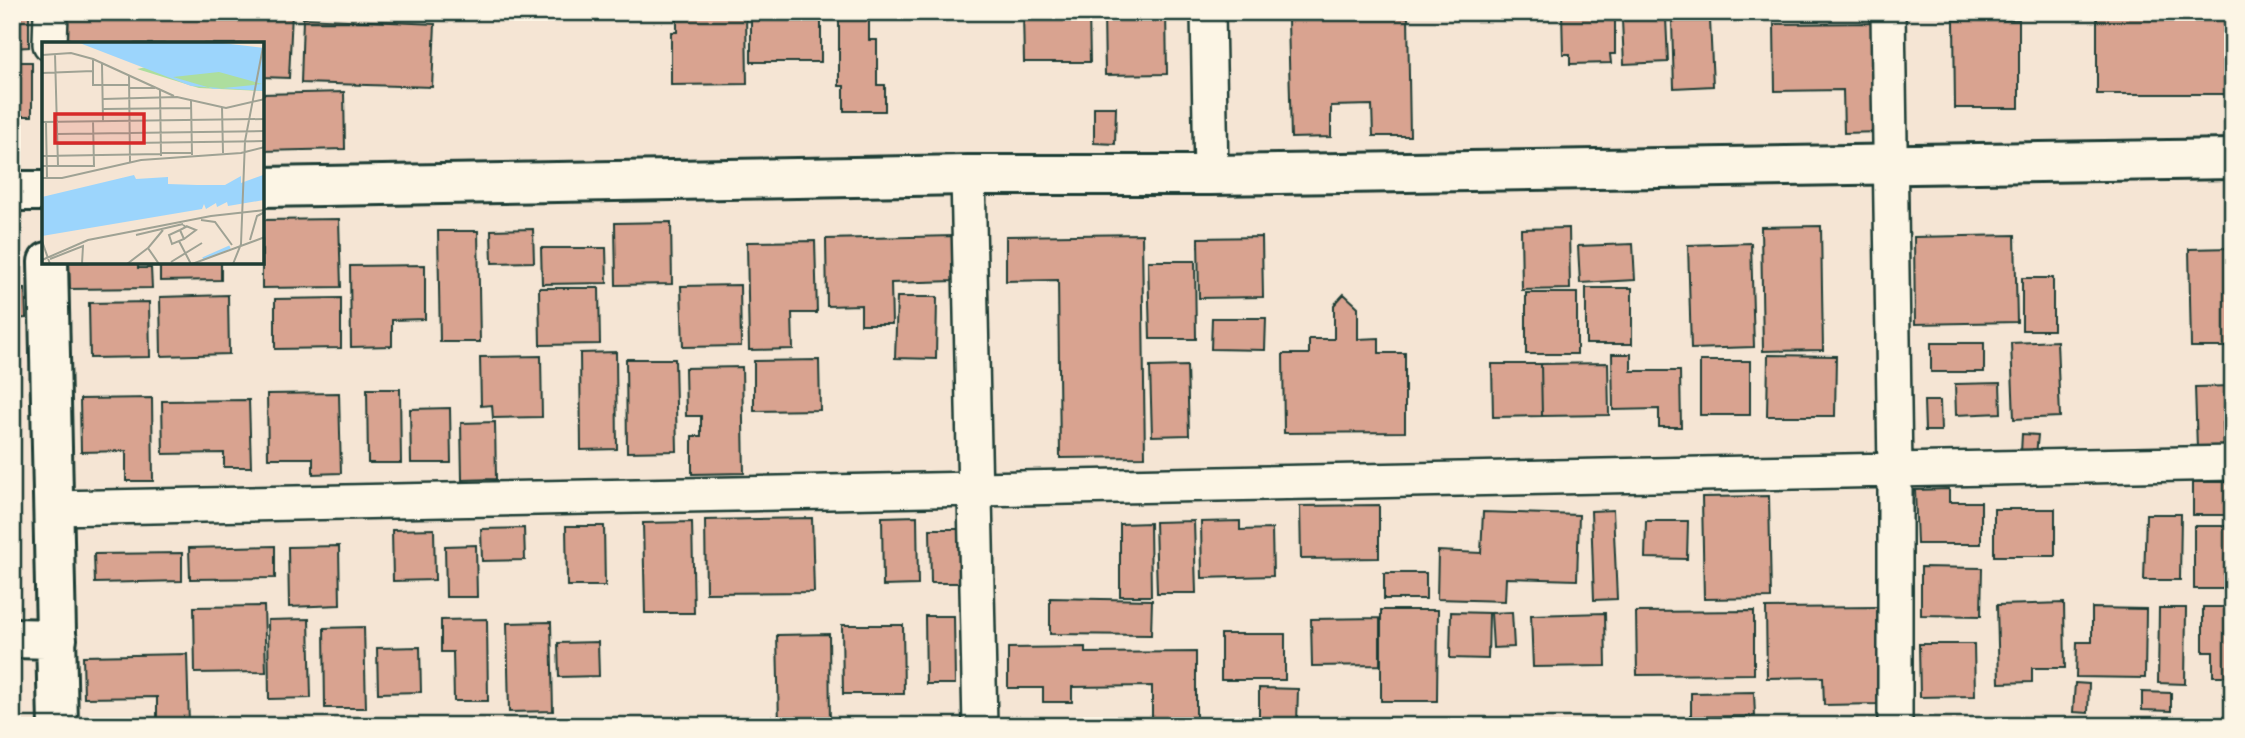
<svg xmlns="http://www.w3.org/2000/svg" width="2245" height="738" viewBox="0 0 2245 738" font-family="'Gochi Hand',sans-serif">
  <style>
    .building { fill: #d9a390; stroke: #1f3d34; stroke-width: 2 }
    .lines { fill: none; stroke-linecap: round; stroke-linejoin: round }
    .street-casing { stroke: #1f3d34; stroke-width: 38 }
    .secondary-casing { stroke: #1f3d34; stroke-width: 44 }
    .street { stroke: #fcf5e5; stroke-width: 33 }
    .secondary { stroke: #fcf5e5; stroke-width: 38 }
    .inset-river { fill: none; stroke: #9cd5fc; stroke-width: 3.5 }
    .inset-road { fill: none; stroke: #9fa294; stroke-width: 2 }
    .view { fill: #d62828; fill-opacity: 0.15; stroke: #d62828; stroke-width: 3.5 }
    .inset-edge { fill: none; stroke: #1f3d34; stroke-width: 3.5 }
  </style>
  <rect width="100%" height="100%" fill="#f5e5d4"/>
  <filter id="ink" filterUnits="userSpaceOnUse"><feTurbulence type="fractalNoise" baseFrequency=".0143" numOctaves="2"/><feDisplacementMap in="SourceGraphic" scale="14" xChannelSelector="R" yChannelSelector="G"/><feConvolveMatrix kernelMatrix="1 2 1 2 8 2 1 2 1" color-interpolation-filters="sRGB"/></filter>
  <g filter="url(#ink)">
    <path class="building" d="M12 12H29V47L12 48Z
      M67 12H292L289 78 262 77V44H65Z
      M677 12H746L747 84 671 85V32H677Z
      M751 12H821V62H751Z
      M1023 12H1089L1090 62H1024Z
      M1104 12H1166L1167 74 1105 75Z
      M1562 12H1615V54H1610L1611 63 1570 64V54H1563Z
      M2097 13H2233V94H2097Z
      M1408 17 1410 136H1373L1372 105 1331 106V137L1291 138 1288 20Z
      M303 18 435 24 432 87 301 83Z
      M839 18H869V40H877V85H885V111H844V86H839Z
      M1666 18 1668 62 1624 64 1622 20Z
      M1710 20 1713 86 1674 88 1672 21Z
      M1954 20H2019V108H1955Z
      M1878 23 1879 132 1844 133 1843 90 1775 91 1774 24Z
      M12 62H32V116H12Z
      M344 92 345 149 262 151V94Z
      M1094 107H1116L1115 144 1094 143Z
      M339 219 341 287 262 288V220Z
      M671 222 672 284 616 285 615 223Z
      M1821 226 1823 350 1763 351 1761 227Z
      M1569 228 1570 289 1522 290 1521 229Z
      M533 229 534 262 492 263 491 230Z
      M438 231H478L480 342H440Z
      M1142 234 1145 457 1060 458 1058 280 1006 281V236Z
      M2015 235 2017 322 1915 324 1914 237Z
      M953 236 954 281 891 283 892 324H861V305L827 306 826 239Z
      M1262 237 1263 297 1199 298 1198 238Z
      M815 241 817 313H792L793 349 749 350 747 242Z
      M1751 243 1754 347 1691 349 1688 245Z
      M1633 244 1635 280 1580 283 1578 246Z
      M541 248H606L607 283 542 284Z
      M2233 248V347H2191L2189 249Z
      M1148 261H1195L1196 339H1150Z
      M69 262H138V268H151L152 288 70 289Z
      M160 262H221V280L160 281Z
      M425 265V319L392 320V346L351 347 350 266Z
      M2022 278H2053V330H2022Z
      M740 285 741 346 683 347 681 286Z
      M25 288 26 318 12 319V289Z
      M539 288H599L600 344 540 345Z
      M1586 288H1632V344H1586Z
      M1526 293H1577V354H1526Z
      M1344 294 1358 307V339L1379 338V353H1405V432L1284 433 1283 354H1309V339H1334V305Z
      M228 295 229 354 161 356 160 297Z
      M897 297H937L936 359 895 358Z
      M341 298V348L275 349V299Z
      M149 302 150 357 90 358 89 303Z
      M1212 318H1266L1265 350 1211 349Z
      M2057 341 2060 417 2014 419 2011 343Z
      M1931 343H1984V372H1931Z
      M616 352 617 449 581 450 580 353Z
      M1612 354H1631V371H1680L1681 427H1659V409L1613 410Z
      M1768 355 1836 356 1835 416H1767Z
      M541 356 542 417 493 418 492 405 481 406 480 357Z
      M626 359H675L677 451 627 452Z
      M819 360 820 410 754 411V361Z
      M1700 361H1750V415H1700Z
      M1608 363 1609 415 1542 416 1541 364Z
      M1492 364H1541L1542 416 1493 417Z
      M1187 366 1189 435 1152 436 1150 367Z
      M742 367 744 473 692 474V436H701V416H686L685 368Z
      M2000 383 2001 413 1956 415 1955 384Z
      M2233 386V423H2223L2224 448 2197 449 2195 387Z
      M367 389H400L401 463H368Z
      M339 393 341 473 313 474V458H268L267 394Z
      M152 398 153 481H126V451L81 452 80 399Z
      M249 400 251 467H224V453L163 454 162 401Z
      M1924 401H1940L1941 431H1925Z
      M450 408 451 463H411L410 409Z
      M495 422 496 479 462 480 461 423Z
      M2022 434 2038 435 2036 455 2021 453Z
      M2193 482H2228V515H2193Z
      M1949 489V502H1981V544H1917L1915 490Z
      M1769 496 1771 598 1704 599 1702 497Z
      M1379 505V558L1301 559 1300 506Z
      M1994 509H2055V556H1994Z
      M1613 510 1617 599 1594 600 1591 511Z
      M1483 512 1579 515 1577 580 1506 578 1505 601 1437 599 1438 551 1481 553Z
      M2146 514H2181L2180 580H2144Z
      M917 516 918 585 883 586 882 517Z
      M812 518 814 592 706 593 705 520Z
      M1194 521 1196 593H1157L1155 522Z
      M1240 521V530L1272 529 1273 576 1202 578 1201 522Z
      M1646 521H1688L1687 559 1645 558Z
      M692 522 694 613H645L643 523Z
      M1150 523 1151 596H1120V524Z
      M566 526H604L605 586H567Z
      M2194 526H2232V589H2194Z
      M524 528 525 560 482 561 481 529Z
      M434 529 435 580 393 581 392 530Z
      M930 529H959L960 583H931Z
      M476 545 477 597H446L445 546Z
      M275 546V578L190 579 189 548Z
      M339 546 340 605 289 607 288 547Z
      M182 553V581L95 583 94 554Z
      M1921 567 1982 568 1981 616 1921 615Z
      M1384 573H1426V599H1384Z
      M1050 598 1152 600 1151 635 1050 634Z
      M2064 603 2065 668H2032V682L1999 683 1997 605Z
      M264 606 266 672 195 673 194 607Z
      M1878 607 1879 704 1824 705 1823 677 1767 678 1766 608Z
      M2203 607H2233V676H2213V652H2203Z
      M2092 608 2146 609 2145 678 2076 677 2077 642H2092Z
      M2159 608H2186L2185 684 2158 683Z
      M1381 610H1438L1437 701H1381Z
      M1754 611V674L1637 675 1636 612Z
      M1451 612 1489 613 1488 659 1450 658Z
      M1512 612 1514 647 1493 648 1491 613Z
      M1605 613 1606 666 1533 667 1531 615Z
      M925 616H954L955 684H926Z
      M1380 618V665L1312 666 1311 619Z
      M309 619 311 698 269 699 268 620Z
      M487 619 488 701H454L453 652H441V620Z
      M551 622 553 711 509 712 507 623Z
      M842 625H903L904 694H843Z
      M364 627 366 708H325L324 628Z
      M829 634 830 726H779L777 635Z
      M1221 634H1285V680H1221Z
      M598 642 599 676 559 677 558 643Z
      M1919 644H1974L1975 696 1920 697Z
      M420 647 421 692 378 693 377 648Z
      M1085 647V653L1196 652V720H1152V686L1072 687V702H1043V688H1008V648Z
      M187 654 189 726H157V697L84 698 83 656Z
      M2075 683 2089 684 2088 713 2073 712Z
      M1259 688 1298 689 1297 723 1259 722Z
      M1754 692 1755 716 1691 717V693Z
      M2142 692 2171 693V711L2142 710Z"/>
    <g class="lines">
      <defs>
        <path id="street" d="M1208 12 1211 175
          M1888 12 1895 470V726
          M50 44 51 12
          M968 175 980 726
          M54 508 2233 463"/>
        <path id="secondary" d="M262 187 968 175H1211L2233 159
          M12 191H44
          M48 262 58 726
          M12 638 57 639"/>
      </defs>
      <use href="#street" class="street-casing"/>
      <use href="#secondary" class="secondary-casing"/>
      <use href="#street" class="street"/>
      <use href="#secondary" class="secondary"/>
    </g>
  </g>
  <g transform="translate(42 42)">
    <rect width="222" height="222" fill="#f5e5d4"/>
    <path d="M133 19 219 36 222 49 157 46 95 27Z" fill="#adde9e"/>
    <path d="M35 0H171L222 6V49L149 44ZM177 30 220 42 172 47 131 35ZM92 133 94 137 126 135V142L155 143H183L199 134V141L221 133 222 158 186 164 185 160 175 165 174 161 164 167 162 162 160 167 0 194V155Z" fill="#9cd5fc" fill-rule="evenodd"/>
    <path class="inset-river" d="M161 217 188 205"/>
    <path class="inset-road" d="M13 12 16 124M0 13 29 11 51 17 132 54M51 17V43H87M60 22 61 79M0 31 51 29M87 33 88 120M87 46H113M118 48 119 114M61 57 135 55 184 66 223 57M149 59 150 113M180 65 181 111M61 67 149 66M0 80 223 77M4 80 5 135M15 92 223 89M16 102 223 99M119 111H150M0 114 119 112M0 124H52L51 79M0 136H20L99 118 199 111 223 105M159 178 173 180 190 203M138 188 142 197 130 202 127 193 138 188 144 185 141 183M94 193 141 182M142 197 154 188 144 184M208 198 215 174 223 170M0 199 8 222M137 199 149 222M8 217 41 204 40 222M0 218 46 198 169 174 223 168M129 220 160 201M85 222 106 206M117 222 106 206 121 188M150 222 223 195M191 222 199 202 203 99 222 0"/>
    <path class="view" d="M13 72H102V101H13Z"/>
    <rect width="222" height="222" class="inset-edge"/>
  </g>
  <rect width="2245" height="738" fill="none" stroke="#fcf5e5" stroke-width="42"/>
  <rect x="21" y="21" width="2203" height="696" fill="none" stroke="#1f3d34" stroke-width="2.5" filter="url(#ink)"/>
</svg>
